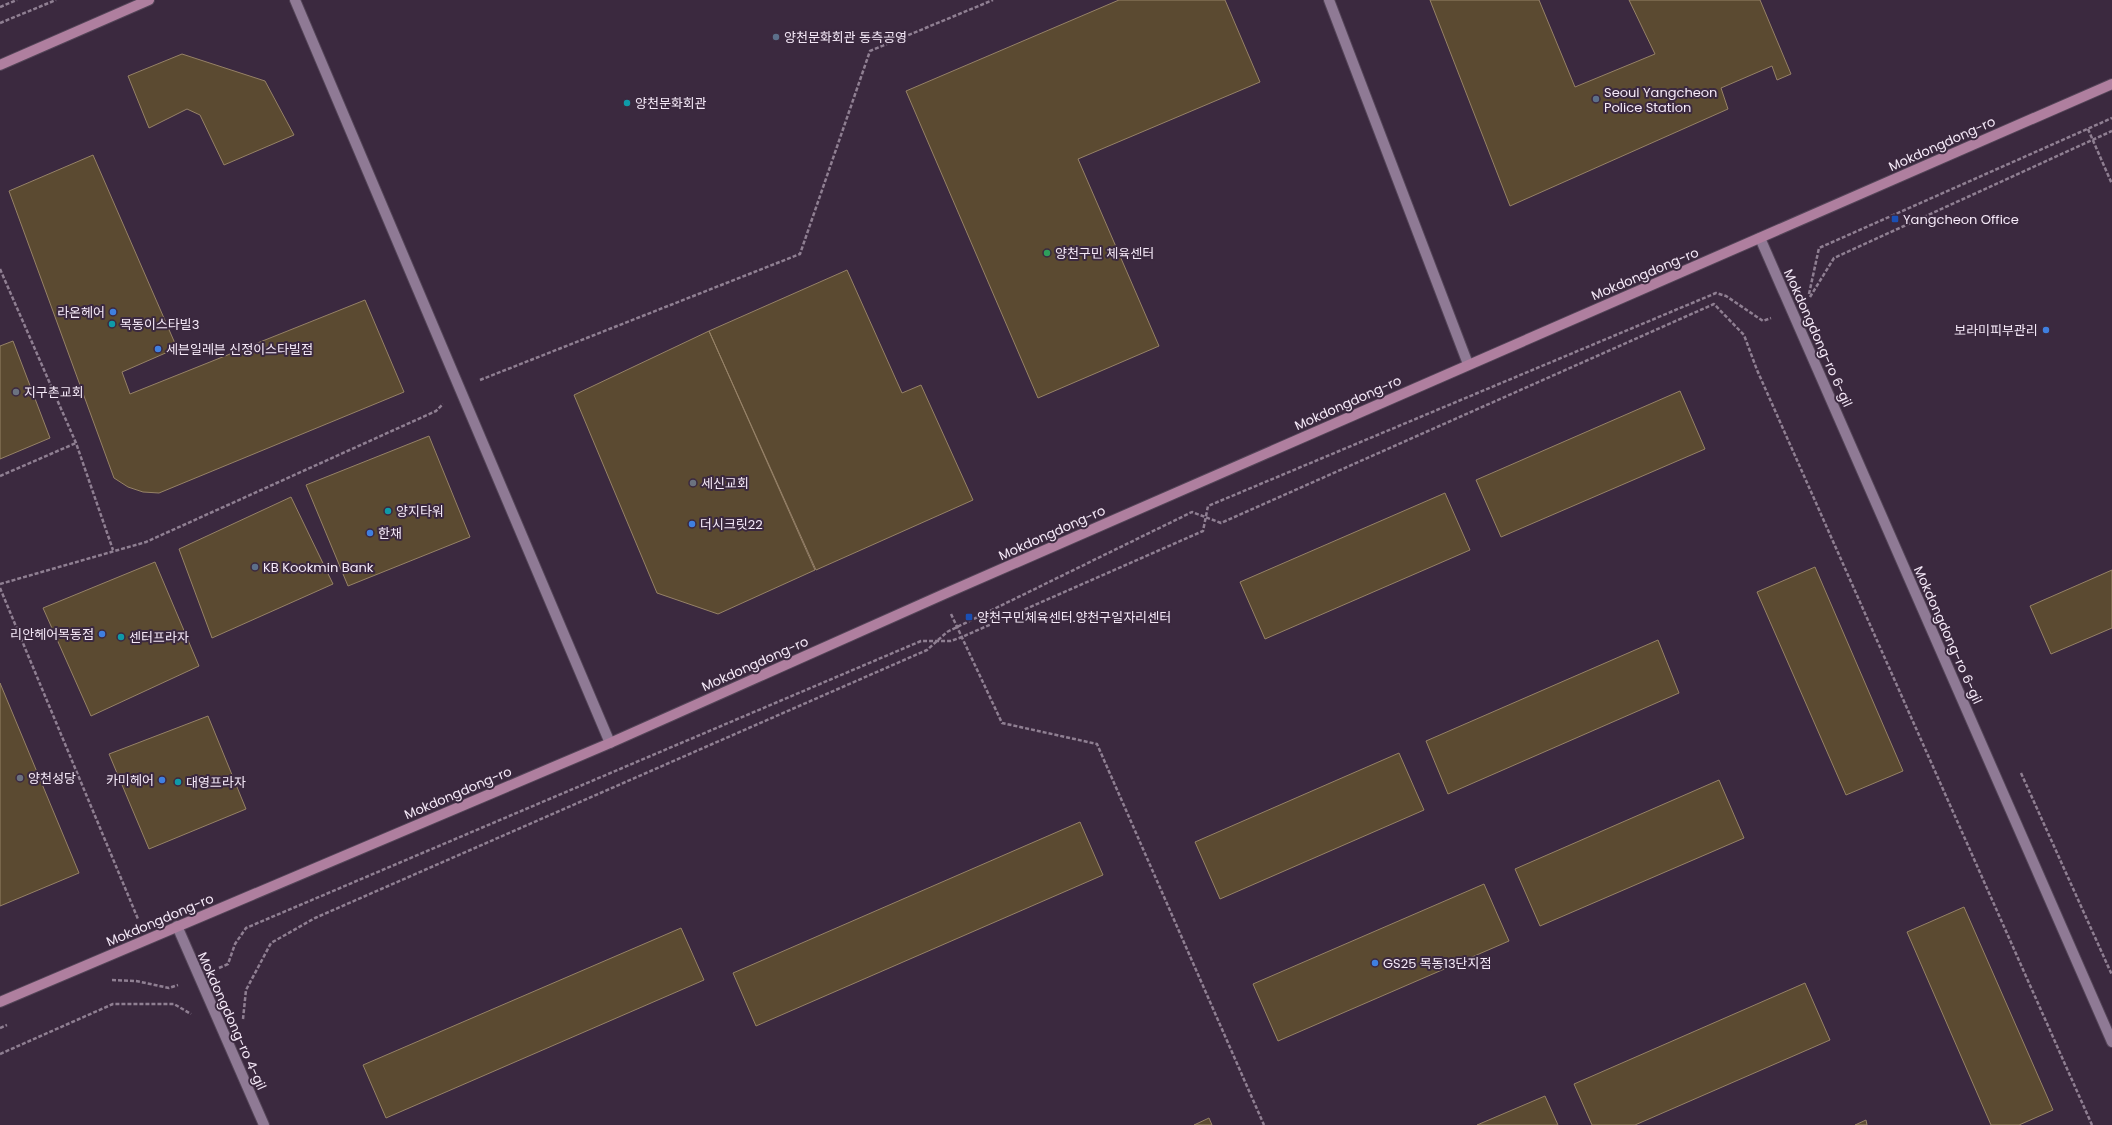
<svg xmlns="http://www.w3.org/2000/svg" width="2112" height="1125" viewBox="0 0 2112 1125" font-family="Poppins,'Noto Sans KR',sans-serif">
  <style>
    .building { fill: #5b4a31; stroke: #968267 }
    .lines { fill: none; stroke-linecap: round; stroke-linejoin: round }
    .minor-casing { stroke: #544558; stroke-width: 12 }
    .tertiary-casing { stroke: #544558; stroke-width: 12 }
    .secondary-casing { stroke: #544558; stroke-width: 12 }
    .path { stroke: #8f7f92; stroke-width: 2.5; stroke-dasharray: 4 2; stroke-linecap: butt }
    .minor { stroke: #8f7a95; stroke-width: 10 }
    .tertiary { stroke: #8f7a95; stroke-width: 10 }
    .secondary { stroke: #af7f9f; stroke-width: 10 }
    .service-dot { fill: #5c6f8a; stroke: #3b293f; stroke-width: 1.5 }
    .culture-dot { fill: #0f9aa8; stroke: #3b293f; stroke-width: 1.5 }
    .transit-dot { fill: #1a4fb4; stroke: #3b293f; stroke-width: 1.5 }
    .leisure-dot { fill: #2e9e5b; stroke: #3b293f; stroke-width: 1.5 }
    .shop-dot { fill: #3f7fe0; stroke: #3b293f; stroke-width: 1.5 }
    .worship-dot { fill: #6b7280; stroke: #3b293f; stroke-width: 1.5 }
    .labels { text-anchor: middle; dominant-baseline: central; stroke-width: 4; stroke-linejoin: round; paint-order: stroke }
    .poi-label { font-size: 13px; fill: #f5e9f8; stroke: #3b293f; text-anchor: start }
    .street-label { font-size: 13px; fill: #f5e9f8; stroke: #3b293f }
  </style>
  <rect width="100%" height="100%" fill="#3b293f"/>
  <path class="building" d="M1119 0H1225L1260 82 1078 159 1159 346 1038 398 906 91Z
    M1430 0H1539L1575 87 1655 54 1629 0H1760L1791 74 1777 80 1772 66 1721 88 1728 109 1510 206Z
    M182 54 265 81 294 135 224 165 200 115 187 109 149 128 128 76Z
    M93 155 177 348 122 372 130 394 365 300 404 392 159 493 143 492 128 487 114 478 9 191Z
    M847 270 902 393 921 385 973 500 816 570 709 331Z
    M709 331 815 570 718 614 657 593 574 395Z
    M13 341 50 438 0 459V346Z
    M1680 391 1705 449 1501 537 1476 480Z
    M429 436 470 537 348 586 306 485Z
    M1445 493 1470 550 1265 639 1240 582Z
    M291 497 333 584 212 638 179 549Z
    M155 562 199 666 91 716 43 608Z
    M1815 567 1903 771 1846 795 1757 592Z
    M2112 570V628L2051 654 2030 606Z
    M1658 640 1679 693 1448 794 1426 741Z
    M0 683 79 873 0 906Z
    M208 716 246 809 149 849 109 754Z
    M1399 753 1424 810 1220 899 1195 842Z
    M1719 780 1744 838 1540 926 1515 869Z
    M1080 822 1103 875 756 1026 733 973Z
    M1484 884 1509 941 1278 1041 1253 984Z
    M1964 907 2053 1110 2019 1125H1991L1907 932Z
    M681 928 704 980 386 1118 363 1065Z
    M1805 983 1830 1040 1635 1125H1592L1574 1084Z
    M1545 1096 1558 1125H1477Z
    M1209 1118 1212 1125H1194Z
    M1866 1120 1867 1125H1855Z"/>
  <g class="lines">
    <defs>
      <path id="minor" d="M1760 238 2112 1042
        M177 926 264 1125"/>
      <path id="tertiary" d="M295 0 610 743
        M1329 0 1468 364"/>
      <path id="secondary" d="M0 65 149 0
        M0 1002 610 743 942 595 2112 84"/>
    </defs>
    <use href="#minor" class="minor-casing"/>
    <use href="#tertiary" class="tertiary-casing"/>
    <use href="#secondary" class="secondary-casing"/>
    <path class="path" d="M0 7 17 0
      M0 23 56 0
      M2088 129 2112 184
      M0 269 76 443 113 550
      M1809 294 1819 248 2112 118
      M1810 297 1834 258 2112 131
      M480 380 800 254 870 51 993 0
      M0 476 76 443
      M0 584 146 542 436 411 443 404
      M0 588 138 919
      M951 614 1002 723 1097 744 1264 1125
      M2021 773 2112 975
      M219 968 228 964 235 944 246 928 921 641H951L962 637 1203 531 1208 506 1716 293 1726 296 1763 321 1771 318
      M112 980 136 981 169 988 178 985
      M243 1019 246 990 271 943 315 918 927 650 947 632 1192 512 1221 523 1714 304 1744 335 1757 370 2092 1125
      M0 1028 7 1025
      M0 1054 113 1004H174L191 1014"/>
    <use href="#minor" class="minor"/>
    <use href="#tertiary" class="tertiary"/>
    <use href="#secondary" class="secondary"/>
  </g>
  <g class="service-dot">
    <circle cx="776" cy="37" r="4"/>
    <circle cx="1596" cy="99" r="4"/>
    <circle cx="255" cy="567" r="4"/>
  </g>
  <g class="culture-dot">
    <circle cx="627" cy="103" r="4"/>
    <circle cx="112" cy="324" r="4"/>
    <circle cx="388" cy="511" r="4"/>
    <circle cx="121" cy="637" r="4"/>
    <circle cx="178" cy="782" r="4"/>
  </g>
  <g class="transit-dot">
    <rect x="1891" y="215" width="8" height="8" rx="2"/>
    <rect x="965" y="613" width="8" height="8" rx="2"/>
  </g>
  <circle class="leisure-dot" cx="1047" cy="253" r="4"/>
  <g class="shop-dot">
    <circle cx="113" cy="312" r="4"/>
    <circle cx="2046" cy="330" r="4"/>
    <circle cx="158" cy="349" r="4"/>
    <circle cx="692" cy="524" r="4"/>
    <circle cx="370" cy="533" r="4"/>
    <circle cx="102" cy="634" r="4"/>
    <circle cx="162" cy="780" r="4"/>
    <circle cx="1375" cy="963" r="4"/>
  </g>
  <g class="worship-dot">
    <circle cx="16" cy="392" r="4"/>
    <circle cx="693" cy="483" r="4"/>
    <circle cx="20" cy="778" r="4"/>
  </g>
  <g class="labels">
    <g class="poi-label">
      <text x="784" y="37">양천문화회관 동측공영</text>
      <text x="1604" y="92">Seoul Yangcheon<tspan x="1604" dy="15">Police Station</tspan></text>
      <text x="635" y="103">양천문화회관</text>
      <text x="1903" y="219">Yangcheon Office</text>
      <text x="1055" y="253">양천구민 체육센터</text>
      <text x="105" y="312" text-anchor="end">라온헤어</text>
      <text x="120" y="324">목동이스타빌3</text>
      <text x="2038" y="330" text-anchor="end">보라미피부관리</text>
      <text x="166" y="349">세븐일레븐 신정이스타빌점</text>
      <text x="24" y="392">지구촌교회</text>
      <text x="701" y="483">세신교회</text>
      <text x="396" y="511">양지타워</text>
      <text x="700" y="524">더시크릿22</text>
      <text x="378" y="533">한채</text>
      <text x="263" y="567">KB Kookmin Bank</text>
      <text x="977" y="617">양천구민체육센터.양천구일자리센터</text>
      <text x="94" y="634" text-anchor="end">리안헤어목동점</text>
      <text x="129" y="637">센터프라자</text>
      <text x="28" y="778">양천성당</text>
      <text x="154" y="780" text-anchor="end">카미헤어</text>
      <text x="186" y="782">대영프라자</text>
      <text x="1383" y="963">GS25 목동13단지점</text>
    </g>
    <g class="street-label">
      <text transform="translate(1942 144) rotate(-24)">Mokdongdong-ro</text>
      <text transform="translate(1645 274) rotate(-23)">Mokdongdong-ro</text>
      <text transform="translate(1818 338) rotate(66)">Mokdongdong-ro 6-gil</text>
      <text transform="translate(1348 403) rotate(-24)">Mokdongdong-ro</text>
      <text transform="translate(1052 533) rotate(-24)">Mokdongdong-ro</text>
      <text transform="translate(1948 635) rotate(66)">Mokdongdong-ro 6-gil</text>
      <text transform="translate(755 664) rotate(-24)">Mokdongdong-ro</text>
      <text transform="translate(458 793) rotate(-23)">Mokdongdong-ro</text>
      <text transform="translate(160 920) rotate(-23)">Mokdongdong-ro</text>
      <text transform="translate(232 1021) rotate(66)">Mokdongdong-ro 4-gil</text>
    </g>
  </g>
</svg>
